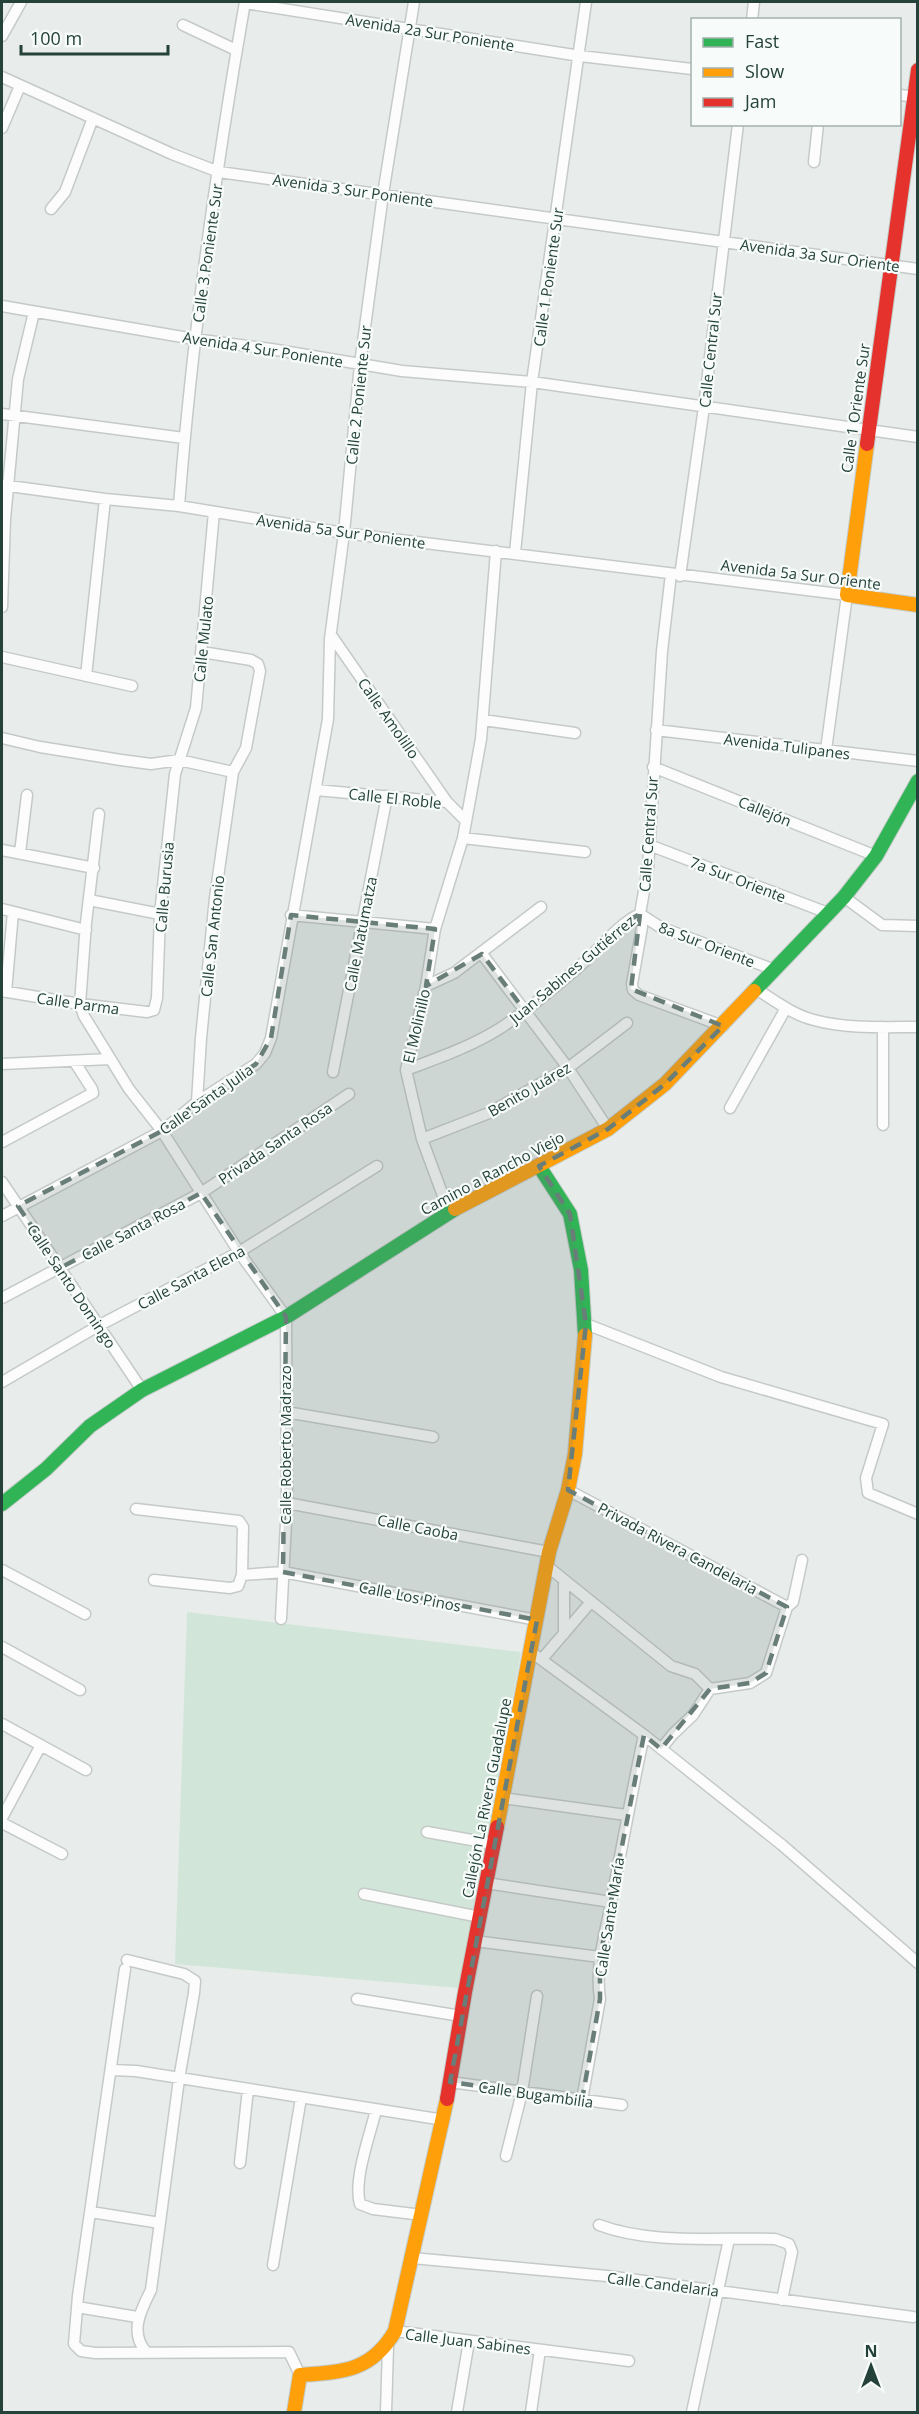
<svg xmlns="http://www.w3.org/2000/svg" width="919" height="2414" viewBox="0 0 919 2414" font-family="'Open Sans',sans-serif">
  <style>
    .green { fill: #d1e6d8 }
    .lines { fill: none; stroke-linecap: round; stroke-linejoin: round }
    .street-casing { stroke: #c5cac8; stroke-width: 13 }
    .fast-casing { stroke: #c3cbc8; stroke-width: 16 }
    .slow-casing { stroke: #c3cbc8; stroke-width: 16 }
    .jam-casing { stroke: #c3cbc8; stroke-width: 16 }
    .street { stroke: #fcfcfc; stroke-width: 10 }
    .fast { stroke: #30b455; stroke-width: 14 }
    .slow { stroke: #ff9f0a; stroke-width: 14 }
    .jam { stroke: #e5322d; stroke-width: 14 }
    .marked { fill: #697e78; fill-opacity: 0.2; stroke: #697e78; stroke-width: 4.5; stroke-dasharray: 12 8; stroke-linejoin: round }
    .labels { text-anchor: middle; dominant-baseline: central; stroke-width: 4.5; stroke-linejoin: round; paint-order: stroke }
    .street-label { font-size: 15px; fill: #24423a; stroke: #f7fbf9 }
  </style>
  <rect width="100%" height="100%" fill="#e8edeb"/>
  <path class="green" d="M187 1612 521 1652 460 1988 175 1964Z"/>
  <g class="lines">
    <defs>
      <path id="street" d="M245 3 580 56 692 69
        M752 20 754 2
        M183 25 236 50
        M2 36 21 2
        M2 77 172 154 219 172 918 269
        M900 95 918 97
        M2 128 20 86
        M814 162 818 124
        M51 209 65 192 93 118
        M2 306 194 339 271 349 402 371 532 382 918 437
        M2 414 184 438
        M2 485 105 499 179 506 344 533 847 595 826 750
        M179 506C192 337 216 168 245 2
        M515 553 532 382 586 2
        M671 574 662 651 648 868 640 914 642 927 632 984 633 990 639 995 723 1026
        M680 576 704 407 738 124
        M2 607 5 519 18 379 34 312
        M331 635 447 802
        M2 657 132 686
        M86 676 105 499
        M483 720 575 733
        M656 730 918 761
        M2 738 40 747 121 760 151 764 179 760 233 772
        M653 767 876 856
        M316 790 447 802 466 821
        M99 814 86 923 80 1004 84 1016 129 1089 162 1131 239 1252 286 1317 287 1503 281 1619
        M463 838 585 852
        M649 845 828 913
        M2 850 94 868
        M20 853 27 795
        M844 897 882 925 918 926
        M89 900 160 914
        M2 909 86 930
        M640 914 660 927 775 970
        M291 915 435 929
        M482 954 568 1068 608 1129
        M426 986 454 973 541 907
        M756 989C774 1000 793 1015 814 1020 846 1029 884 1027 918 1027
        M2 991 80 1004 147 1012 154 1010 157 998 160 914 175 774 196 708 214 512
        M6 992 13 912
        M883 1027V1125
        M2 1064 110 1059
        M406 1070C438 1058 470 1047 499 1029 526 1012 550 991 575 970 597 953 616 925 640 914
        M333 1072 387 796
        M197 1102 201 1038 215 898 233 772 246 748 260 671 258 664 251 660 202 652
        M730 1108 786 1008
        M422 1139 489 1113 568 1068 627 1023
        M2 1142 93 1093 92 1089 74 1061
        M2 1182 142 1390
        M449 1212 422 1139 406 1070 426 986 435 929 463 838 481 739 496 551
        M2 1216 162 1131 197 1102 256 1064 265 1053 271 1038 328 719 330 639 344 533 360 364 383 194 414 2
        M2 1298 201 1193 349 1094
        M586 1324 721 1377 883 1424 866 1478 868 1493 918 1514
        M2 1382 98 1326 239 1252 377 1166
        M286 1412 433 1437
        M568 1490 787 1607
        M287 1503 549 1552
        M136 1509 239 1521 243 1527 242 1575 238 1586 230 1588 154 1580
        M547 1566 671 1666 695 1674 710 1689
        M2 1570 85 1614
        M242 1575 283 1572 537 1620
        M564 1634V1581
        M2 1647 80 1690
        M531 1652 644 1735 782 1845 918 1963
        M542 1659 590 1603
        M2 1724 86 1770
        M661 1749 673 1734 693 1715 710 1689 750 1683 766 1673 787 1607 793 1602 802 1560
        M503 1798 626 1815
        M2 1818 41 1745
        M2 1823 62 1854
        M427 1832 494 1844
        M486 1883 611 1902
        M364 1894 480 1917
        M475 1941 600 1957
        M127 1960 184 1974 195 1981 194 1993 179 2079 151 2290C141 2310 129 2332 146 2352
        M125 1969 78 2296 74 2344 81 2351 95 2353 289 2352 300 2375
        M357 1999 461 2016
        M111 2070 136 2071 444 2120
        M450 2082 622 2105
        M582 2100 600 1999C595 1966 605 1935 611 1903 622 1847 632 1791 644 1735
        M376 2110C370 2135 353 2180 360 2204L373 2209 422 2215
        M506 2156 522 2092 537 1996
        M240 2163 248 2089
        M91 2212 160 2223
        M599 2225C652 2245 719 2237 775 2239L789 2244 792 2252 782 2300
        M412 2258 607 2276 913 2317
        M273 2265 301 2098
        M77 2307 137 2317
        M395 2331 629 2361
        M386 2412 388 2347
        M457 2412 469 2341
        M531 2412 540 2350
        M692 2412 729 2239"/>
      <path id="fast" d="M754 991 844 897 876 856 918 781
        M539 1166 570 1214 581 1270 585 1335
        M2 1504 46 1469 90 1426 142 1390 286 1317 455 1209"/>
      <path id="slow" d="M867 444 847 595 918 605
        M455 1209 608 1129 665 1084 754 991
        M497 1827 549 1552 568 1490 575 1454 585 1335
        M294 2412 300 2375C343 2372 372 2371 395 2331L447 2099"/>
      <path id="jam" d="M867 444 918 70
        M447 2099 465 1992 497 1827"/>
    </defs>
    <use href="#street" class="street-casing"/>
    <use href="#fast" class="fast-casing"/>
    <use href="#slow" class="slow-casing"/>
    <use href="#jam" class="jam-casing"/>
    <use href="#street" class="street"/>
    <use href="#fast" class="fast"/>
    <use href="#slow" class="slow"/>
    <use href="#jam" class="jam"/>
  </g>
  <path class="marked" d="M640 914 631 989 723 1026 665 1084 608 1129 539 1166 570 1214 586 1324 568 1490 787 1607 766 1673 750 1683 710 1689 661 1749 644 1735 600 1957V1999L582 2100 450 2082 537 1620 283 1572 286 1317 201 1193 60 1268 18 1206 162 1131 197 1102 256 1064 271 1038 291 915 435 929 426 986 482 954 525 1011 595 954 623 923Z"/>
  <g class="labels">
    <g class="street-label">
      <text transform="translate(430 32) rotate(9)">Avenida 2a Sur Poniente</text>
      <text transform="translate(353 190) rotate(8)">Avenida 3 Sur Poniente</text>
      <text transform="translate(207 253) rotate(-82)">Calle 3 Poniente Sur</text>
      <text transform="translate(820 255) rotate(8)">Avenida 3a Sur Oriente</text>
      <text transform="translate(548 277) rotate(-82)">Calle 1 Poniente Sur</text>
      <text transform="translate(263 349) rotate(9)">Avenida 4 Sur Poniente</text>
      <text transform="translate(710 350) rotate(-84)">Calle Central Sur</text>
      <text transform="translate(358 395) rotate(-84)">Calle 2 Poniente Sur</text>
      <text transform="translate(855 408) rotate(-82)">Calle 1 Oriente Sur</text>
      <text transform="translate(341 531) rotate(8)">Avenida 5a Sur Poniente</text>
      <text transform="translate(801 574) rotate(7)">Avenida 5a Sur Oriente</text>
      <text transform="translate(203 639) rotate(-84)">Calle Mulato</text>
      <text transform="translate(389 718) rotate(55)">Calle Amolillo</text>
      <text transform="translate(787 746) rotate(7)">Avenida Tulipanes</text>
      <text transform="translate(395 798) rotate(6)">Calle El Roble</text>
      <text transform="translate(765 811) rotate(22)">Callejón</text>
      <text transform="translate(648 834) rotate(-86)">Calle Central Sur</text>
      <text transform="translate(738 879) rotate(21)">7a Sur Oriente</text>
      <text transform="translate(164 887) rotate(-85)">Calle Burusia</text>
      <text transform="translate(360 934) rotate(-79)">Calle Matumatza</text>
      <text transform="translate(212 936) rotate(-84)">Calle San Antonio</text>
      <text transform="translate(707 944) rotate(21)">8a Sur Oriente</text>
      <text transform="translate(572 969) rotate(-40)">Juan Sabines Gutiérrez</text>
      <text transform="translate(78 1003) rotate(8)">Calle Parma</text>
      <text transform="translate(416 1026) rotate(-77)">El Molinillo</text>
      <text transform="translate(529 1089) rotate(-30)">Benito Juárez</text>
      <text transform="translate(206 1099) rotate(-35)">Calle Santa Julia</text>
      <text transform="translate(275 1143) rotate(-34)">Privada Santa Rosa</text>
      <text transform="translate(492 1173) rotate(-28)">Camino a Rancho Viejo</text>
      <text transform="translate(133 1229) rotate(-28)">Calle Santa Rosa</text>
      <text transform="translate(191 1277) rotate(-28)">Calle Santa Elena</text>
      <text transform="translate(72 1286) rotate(56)">Calle Santo Domingo</text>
      <text transform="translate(285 1445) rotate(-90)">Calle Roberto Madrazo</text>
      <text transform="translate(418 1527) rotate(11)">Calle Caoba</text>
      <text transform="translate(678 1548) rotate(28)">Privada Rivera Candelaria</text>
      <text transform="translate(410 1596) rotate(11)">Calle Los Pinos</text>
      <text transform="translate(486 1798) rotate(-79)">Callejón La Rivera Guadalupe</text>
      <text transform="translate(609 1917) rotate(-81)">Calle Santa María</text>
      <text transform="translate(536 2094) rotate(8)">Calle Bugambilia</text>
      <text transform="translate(663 2284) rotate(7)">Calle Candelaria</text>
      <text transform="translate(468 2341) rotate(7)">Calle Juan Sabines</text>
    </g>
  </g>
  <rect width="919" height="2414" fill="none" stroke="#24423a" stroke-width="6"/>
  <rect x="691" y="18" width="210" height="108" fill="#f7fbf9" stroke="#a3b1ad" stroke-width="1.5"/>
  <rect x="703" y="38" width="30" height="9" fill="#30b455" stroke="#a3b1ad" stroke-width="1.5"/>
  <text x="745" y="48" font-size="18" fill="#24423a">Fast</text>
  <rect x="703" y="68" width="30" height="9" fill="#ff9f0a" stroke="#a3b1ad" stroke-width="1.5"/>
  <text x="745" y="78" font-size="18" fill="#24423a">Slow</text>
  <rect x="703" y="98" width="30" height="9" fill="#e5322d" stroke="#a3b1ad" stroke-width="1.5"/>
  <text x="745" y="108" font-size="18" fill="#24423a">Jam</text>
  <g transform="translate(871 2366)" stroke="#f7fbf9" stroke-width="4.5" paint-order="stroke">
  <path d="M0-4.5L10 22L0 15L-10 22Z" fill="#24423a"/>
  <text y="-9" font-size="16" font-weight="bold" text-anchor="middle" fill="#24423a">N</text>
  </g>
  <path d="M21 45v9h147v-9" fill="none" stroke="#24423a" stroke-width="3"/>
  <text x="30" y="45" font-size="18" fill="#24423a" stroke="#f7fbf9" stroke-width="4.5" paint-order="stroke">100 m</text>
</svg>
